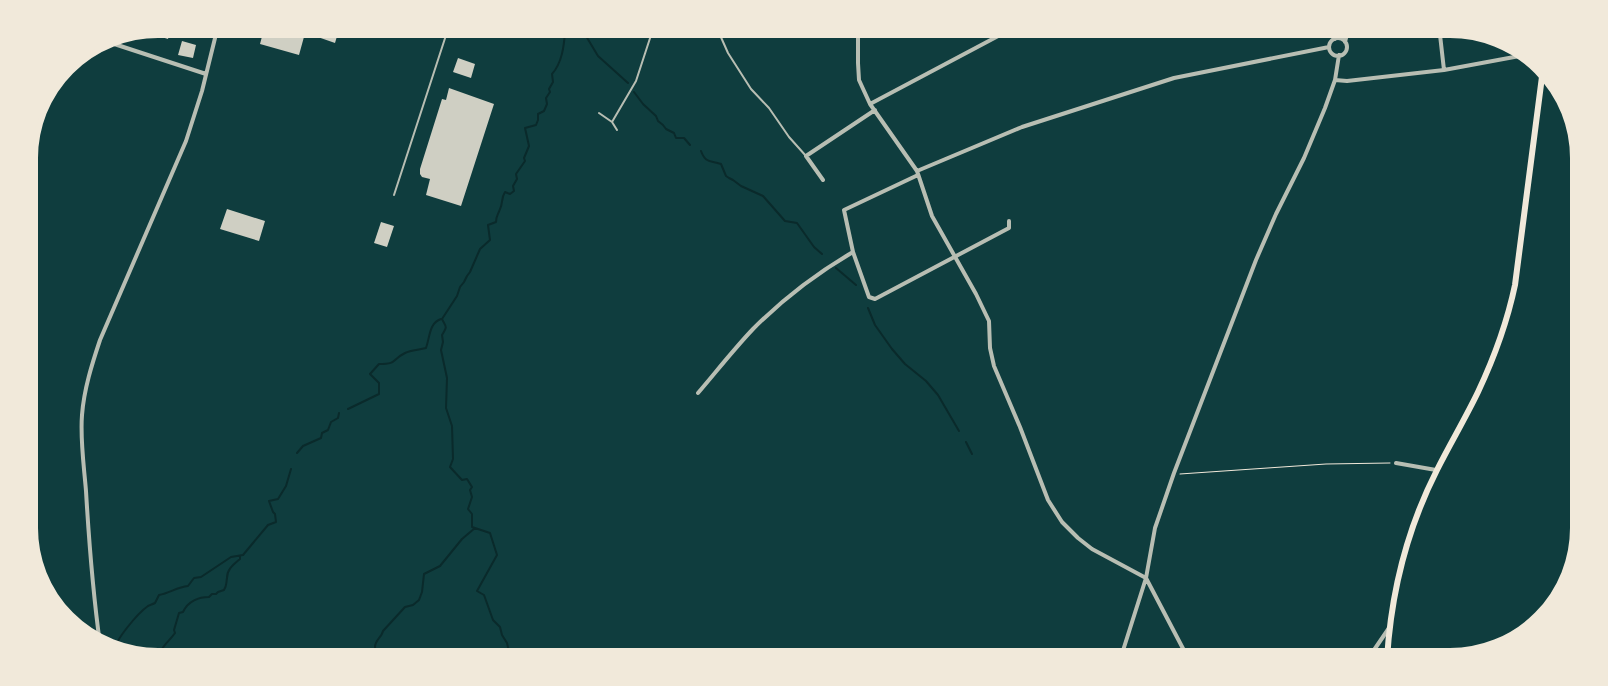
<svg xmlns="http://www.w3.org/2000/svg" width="1608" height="686" viewBox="0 0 1608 686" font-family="'Sofia Sans Condensed',sans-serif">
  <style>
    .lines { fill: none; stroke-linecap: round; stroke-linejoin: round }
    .stream { stroke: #0a2a2b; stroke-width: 2 }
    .building { fill: #cfcfc3 }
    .path { stroke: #f1e9da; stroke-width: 1 }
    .service { stroke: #b8beb3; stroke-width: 2 }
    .minor { stroke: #b8beb3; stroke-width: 4 }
    .primary { stroke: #f1e9da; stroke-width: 6 }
    .rim { fill: none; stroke: #f1e9da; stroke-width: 6 }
  </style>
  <rect width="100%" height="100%" fill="#0f3d3e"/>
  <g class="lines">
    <path class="stream" d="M580 26 598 56 628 83
      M634 92 643 104 656 116 658 121 663 125 666 129 674 133 676 138H684L690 145
      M701 151C706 164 710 160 721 164L726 176 729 178 733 180 741 186 763 196 785 221 797 223 814 247 822 254
      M836 268 856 285
      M868 308 875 325 892 349 905 364 926 381 938 395 959 431
      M348 409 379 394V383L370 374 379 364C398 364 391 360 405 353 411 350 419 350 426 348 430 337 429 323 441 319
      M966 442 972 454
      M297 453 303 446 321 438 322 433 328 430 331 422 338 418 339 413
      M114 651C115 640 138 613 148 606 150 605 153 604 155 603L159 595C170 593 177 587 188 586L194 578 201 577 231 557 243 555 268 525 276 522 275 514 273 512 269 501 278 499 286 486 291 469
      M160 660C159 647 168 643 175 633L174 630 179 613 183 612C188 601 199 597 209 597L212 594H216L218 592 224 590C227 585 226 584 227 578 227 569 233 565 240 559V556
      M379 660C378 656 375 650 375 647 375 640 382 637 383 631L405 607 413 605 419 600 422 592 424 574 440 566 462 539 475 528
      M511 660 507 643 502 635 500 627 493 620 484 595 477 591 497 555 490 533 472 527V514L468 509 472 497 470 490 472 487 467 479 462 480 450 467 453 459 452 426 446 408 447 378 441 350 443 342 442 335C448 326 446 327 442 319L457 296 460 287 464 282 467 276 470 272 480 249 490 240 488 225 496 222C496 216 498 215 500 209 503 203 501 198 505 192L510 194 514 191 513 186 517 179 516 174 525 161 524 158 529 146 525 128 536 125 538 120V114L544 111 547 104 546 98 550 92 549 89 553 82 552 74C562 63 564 46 565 32L573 26"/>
  </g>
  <path class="building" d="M158 26H185L182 36 170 32 168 39 139 30Z
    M256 26H307L299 55 260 44 264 29Z
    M315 26H340L335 43 312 35Z
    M182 41 196 45 193 58 178 55Z
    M458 58 475 64 471 78 453 72Z
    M449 88 494 104 461 206 426 195 430 179 422 177 420 174V169L442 99 446 100Z
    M227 209 265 221 259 241 220 229Z
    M381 222 394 226 387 247 374 243Z"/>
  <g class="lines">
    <path class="path" d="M1180 474 1326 464 1390 463"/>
    <path class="service" d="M716 26 728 53 751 89 769 108 789 137 806 156
      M599 113 612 122 617 130
      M612 122 636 81 654 26
      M394 195 449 26"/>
    <path class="minor" d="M858 26V63L859 80 870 104 917 171 932 216 976 294 989 321 990 348 994 366 1020 427 1048 500 1062 522 1078 538 1092 549 1146 578 1189 660
      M1328 26 1335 39
      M1439 26 1444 70
      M1329 47a9 9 0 1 1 18 0a9 9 0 1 1-18 0Z
      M102 40 206 74
      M1345 42 1349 26
      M1335 80 1347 81 1444 70 1525 55
      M870 104 1017 26
      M917 171 1022 127 1174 78 1329 47
      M918 175 844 210 853 252 869 297 875 299 1009 228V221
      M823 180 806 156 875 110
      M698 393C716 372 734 349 753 329 783 299 817 273 853 252
      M1396 463 1436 470
      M100 644C93 593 89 542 86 491 84 466 80 440 82 415 84 389 92 364 100 340L186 141 202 91 218 26
      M1368 654H1398L1422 659
      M1120 660 1146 578 1155 528 1174 473 1256 260 1276 214 1304 158 1325 108 1335 80 1339 55
      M1357 660 1374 650 1389 628"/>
    <path class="primary" d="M1387 659C1391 594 1407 529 1437 470 1450 444 1465 419 1478 392 1494 358 1507 323 1515 285L1543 69"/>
  </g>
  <path d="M0 0H1608V686H0ZM158 35H1450A123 123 0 0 1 1573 158V528A123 123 0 0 1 1450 651H158A123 123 0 0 1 35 528V158A123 123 0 0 1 158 35Z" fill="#f1e9da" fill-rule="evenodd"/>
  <path class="rim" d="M158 35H1450A123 123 0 0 1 1573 158V528A123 123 0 0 1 1450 651H158A123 123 0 0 1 35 528V158A123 123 0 0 1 158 35Z"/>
</svg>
